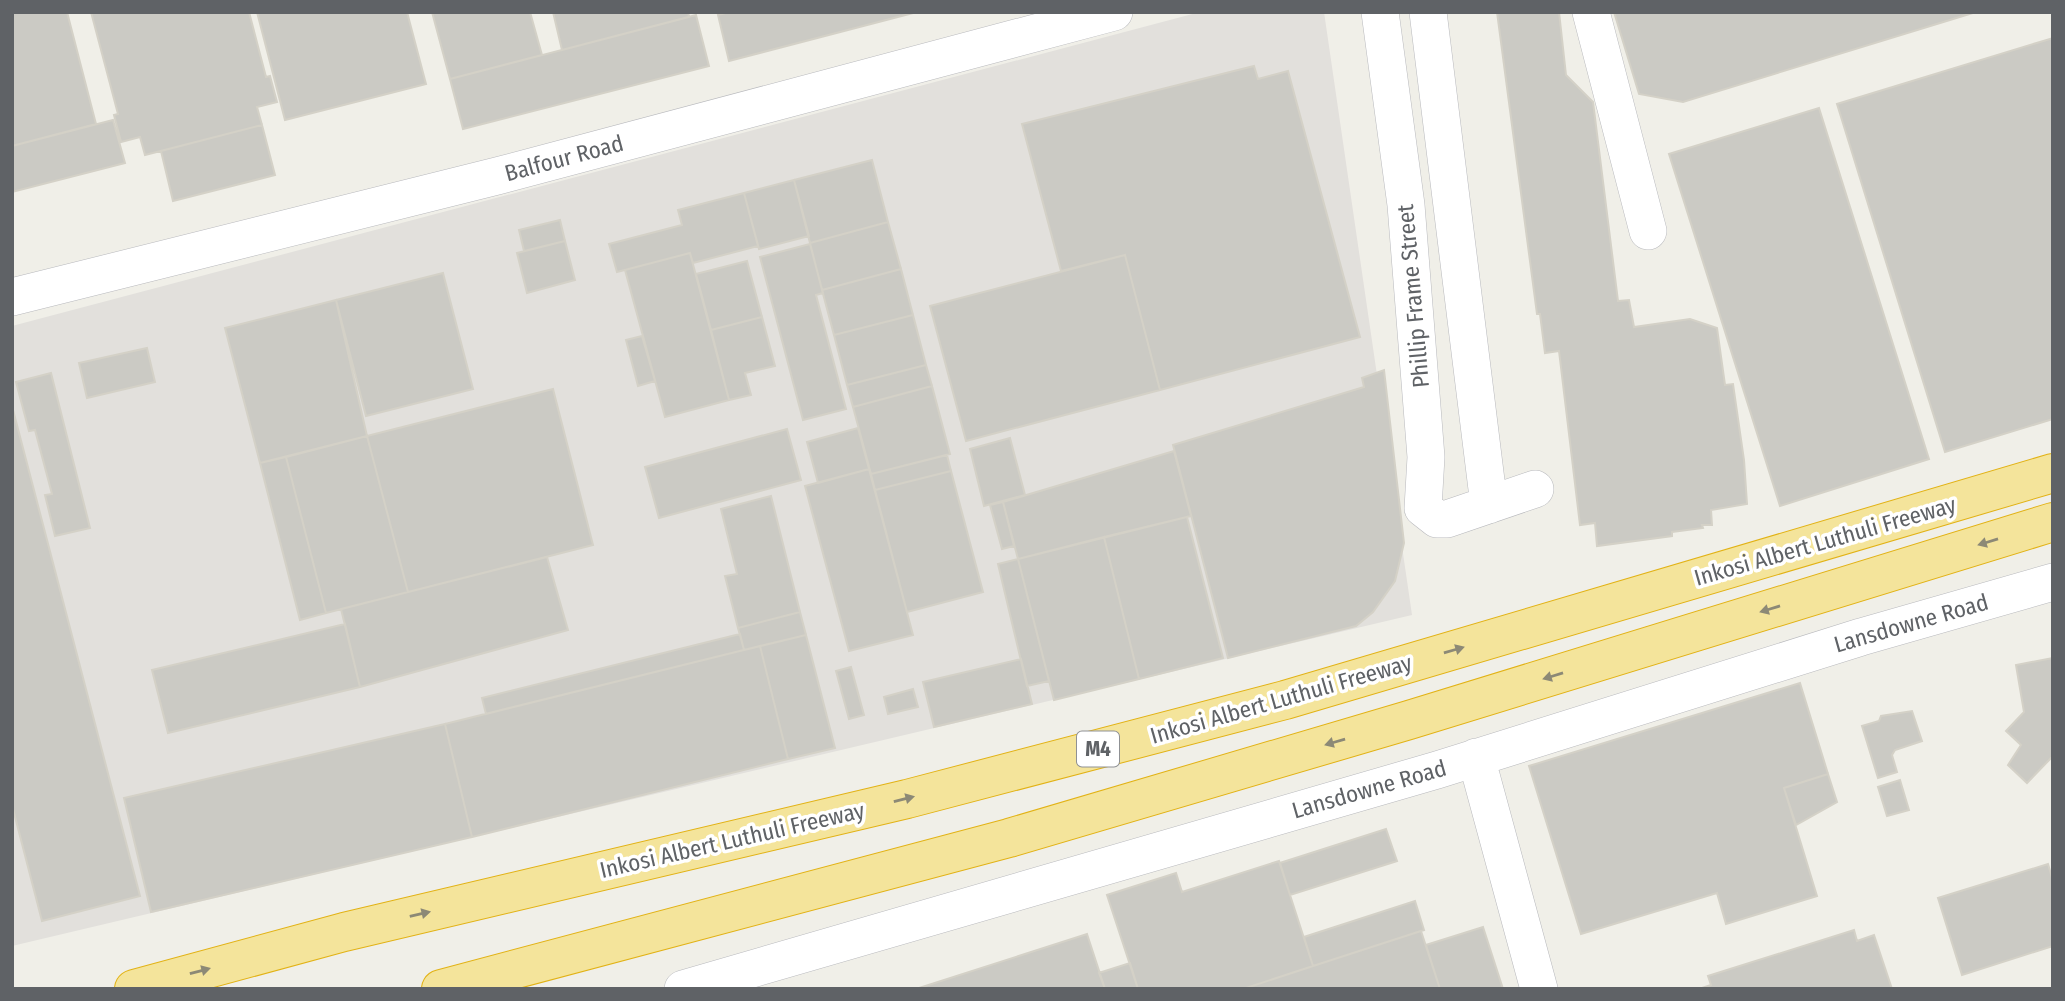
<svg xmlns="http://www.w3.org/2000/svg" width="2065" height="1001" viewBox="0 0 2065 1001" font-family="'Fira Sans Condensed',sans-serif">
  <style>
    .industrial { fill: #e2e0dc }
    .building { fill: #cbcac4; stroke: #d4d1c7; stroke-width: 2 }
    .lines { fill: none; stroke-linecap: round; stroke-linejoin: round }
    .minor-casing { stroke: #b8b9bd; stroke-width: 38 }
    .highway-casing { stroke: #e2b215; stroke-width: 40 }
    .minor { stroke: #fff; stroke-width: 37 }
    .highway { stroke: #f4e49b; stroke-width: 38 }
    .oneway { fill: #8c8976 }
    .labels { text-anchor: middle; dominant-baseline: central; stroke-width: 7; stroke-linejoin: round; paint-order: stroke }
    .shield { fill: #fff; stroke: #8f9194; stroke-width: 2 }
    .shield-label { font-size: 21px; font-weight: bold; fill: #5f6266 }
    .street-label { font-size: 23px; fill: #5f6266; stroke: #fff }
  </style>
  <rect width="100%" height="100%" fill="#f0efe8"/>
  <path class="industrial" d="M1200 12H1324L1412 615 12 946V326Z"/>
  <path class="building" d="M12 12H67L96 124 12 146Z
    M91 12H249L266 77 270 76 277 102 257 107 262 125 145 155 140 137 121 142 114 115 118 114Z
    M257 12H407L426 84 285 120Z
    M432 12H530L542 55 450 79Z
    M553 12H688L689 17 562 50Z
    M729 12H917L729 61 718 15Z
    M1497 12H1559L1566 75 1593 102 1618 301 1629 300 1634 327 1690 319 1717 328 1725 385 1733 384 1744 460 1747 504 1711 510 1712 525H1702L1703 528 1672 532V536L1597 546 1595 523 1580 525 1559 351 1545 353 1540 314H1537Z
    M1614 12H1976L1683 102 1639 94Z
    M696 15 709 66 463 129 450 79Z
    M2053 38V419L1945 452 1837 104Z
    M1254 66 1258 79 1288 71 1360 337 1160 390 1125 255 1061 271 1022 124Z
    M1819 108 1929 459 1780 506 1669 154Z
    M113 120 125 163 12 192V146Z
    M262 125 275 175 173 201 161 151Z
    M872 160 888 222 810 243 794 180Z
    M794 180 809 236 759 249 744 193Z
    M744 193 758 246 693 263 690 253 617 272 609 244 682 225 678 210Z
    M560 220 565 241 524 251 519 230Z
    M888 222 901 269 822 290 810 243Z
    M565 241 575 280 527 293 517 253Z
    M810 244 823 293 816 295 846 409 803 420 760 257Z
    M690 253 729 400 665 417 625 270Z
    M1125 255 1160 390 966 441 930 306Z
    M747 261 762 317 711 330 696 274Z
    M901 269 913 315 834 335 822 290Z
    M443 273 473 389 366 416 336 300Z
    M336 300 367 436 260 463 225 328Z
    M913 315 926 365 847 385 834 335Z
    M762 317 775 366 745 373 751 395 729 400 711 330Z
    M642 336 655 381 638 386 626 340Z
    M147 348 155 382 87 398 79 363Z
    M926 365 932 386 853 407 847 385Z
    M1384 370 1404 543 1395 581 1373 612 1356 626 1228 658 1173 445 1364 387 1362 378Z
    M51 373 90 528 55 536 45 495 52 494 35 430 29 431 16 382Z
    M932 386 950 454 871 474 853 407Z
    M553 389 593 545 408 592 367 436Z
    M12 406 140 896 42 921 12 805Z
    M858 428 869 469 818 483 807 442Z
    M787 429 801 480 659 518 645 467Z
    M367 436 408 592 326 613 286 457Z
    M1010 438 1025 495 984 506 970 449Z
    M1174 451 1191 516 1018 559 1003 502Z
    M947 455 951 471 875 490 871 474Z
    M286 457 326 613 300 620 260 463Z
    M869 469 913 635 849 651 805 486Z
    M951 471 983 592 907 612 875 490Z
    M771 496 800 612 738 628 725 576 737 574 721 509Z
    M1003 502 1014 546 1002 549 990 505Z
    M1187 517 1223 658 1139 679 1104 537Z
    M1104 537 1139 679 1054 700 1018 559Z
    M547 557 568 630 360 687 341 609Z
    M1018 559 1049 681 1027 686 998 564Z
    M800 612 806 635 744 650 738 628Z
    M345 624 360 687 168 733 152 670Z
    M740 634 744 650 486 714 482 698Z
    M806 635 835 748 788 759 760 646Z
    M760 646 788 759 472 837 445 724Z
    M2053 658V756L2027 783 2008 765 2021 745 2006 731 2024 712 2016 665Z
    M1021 659 1032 704 934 727 923 682Z
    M851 667 864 715 849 719 836 671Z
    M1800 683 1828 774 1784 788 1817 896 1726 924 1717 893 1581 934 1529 766Z
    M913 689 918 707 888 714 884 697Z
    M1912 711 1922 741 1895 750 1892 755 1897 772 1878 778 1862 726 1879 721 1881 716Z
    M445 724 472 837 151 912 124 798Z
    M1828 774 1837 802 1796 825 1784 788Z
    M1900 780 1909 810 1887 816 1878 787Z
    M1386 829 1397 861 1290 895 1280 863Z
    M1279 861 1313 966 1243 989H1138L1107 895 1176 873 1182 892Z
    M2048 864 2053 881V946L1962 975 1938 898Z
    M1415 901 1424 930 1313 966 1304 937Z
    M1483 927 1503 989H1440L1426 945Z
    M1854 930 1857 941 1874 935 1892 989H1699L1711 985 1708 976Z
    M1421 931 1440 989H1243L1313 966Z
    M1087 934 1105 989H916Z
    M1130 963 1138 989H1105L1099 973Z"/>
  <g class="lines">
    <defs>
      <path id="minor" d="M1380 12 1406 205 1426 457 1423 508 1437 519H1447L1535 489
        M1428 12 1489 505
        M1591 12 1648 231
        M12 297 497 176 1114 12
        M1476 757 1539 989
        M683 989 1437 770 1861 637 2053 582"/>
      <path id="highway" d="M134 989 344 932 907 799 1285 700 2053 473
        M441 989 1009 838 1409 720 2053 522"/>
    </defs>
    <use href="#minor" class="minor-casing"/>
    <use href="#highway" class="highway-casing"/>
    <use href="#minor" class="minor"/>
    <use href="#highway" class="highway"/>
  </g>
  <defs><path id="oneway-solid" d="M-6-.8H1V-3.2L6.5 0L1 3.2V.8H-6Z" transform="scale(1.75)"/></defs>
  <g class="oneway">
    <use href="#oneway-solid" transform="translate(1988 542) rotate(163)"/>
    <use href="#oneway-solid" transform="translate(1770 609) rotate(163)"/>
    <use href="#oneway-solid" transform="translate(1454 650) rotate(-16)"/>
    <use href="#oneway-solid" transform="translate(1553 676) rotate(163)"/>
    <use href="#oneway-solid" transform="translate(1335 742) rotate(164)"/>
    <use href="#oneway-solid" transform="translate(904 799) rotate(-14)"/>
    <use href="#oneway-solid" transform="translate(420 914) rotate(-13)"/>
    <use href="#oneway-solid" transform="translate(200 971) rotate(-15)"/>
  </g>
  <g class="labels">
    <rect class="shield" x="1077" y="731.5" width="42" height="35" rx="5"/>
    <g class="shield-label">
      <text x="1098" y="749">M4</text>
    </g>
    <g class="street-label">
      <text transform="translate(564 158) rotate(-15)">Balfour Road</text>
      <text transform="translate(1413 296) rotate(-95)">Phillip Frame Street</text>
      <text transform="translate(1825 541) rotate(-16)">Inkosi Albert Luthuli Freeway</text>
      <text transform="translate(1911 623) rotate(-16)">Lansdowne Road</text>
      <text transform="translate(1281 699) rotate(-16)">Inkosi Albert Luthuli Freeway</text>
      <text transform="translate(1369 789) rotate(-16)">Lansdowne Road</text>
      <text transform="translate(732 840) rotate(-13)">Inkosi Albert Luthuli Freeway</text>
    </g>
  </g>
  <rect width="2065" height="1001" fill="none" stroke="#5f6266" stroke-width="28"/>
</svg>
